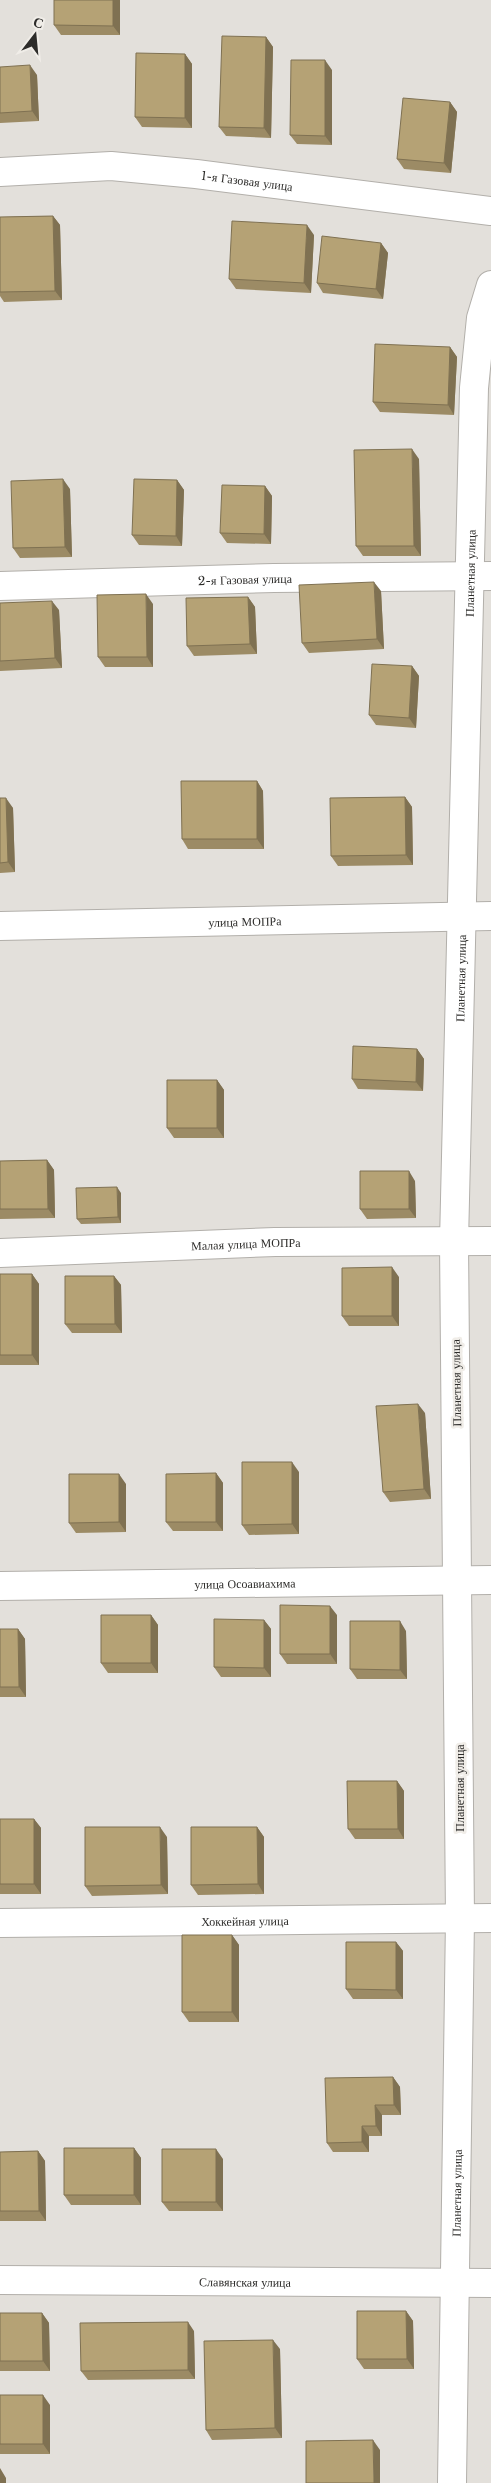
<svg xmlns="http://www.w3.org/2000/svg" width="491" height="2483" viewBox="0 0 491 2483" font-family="'Libre Baskerville',serif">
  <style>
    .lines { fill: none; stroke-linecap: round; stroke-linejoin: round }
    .street-casing { stroke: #b2afaa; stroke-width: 30 }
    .street { stroke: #fff; stroke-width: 28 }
    .wall { fill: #9c8b65 }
    .shaded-wall { fill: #7f7152 }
    .building { fill: #b5a275; stroke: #7f7152 }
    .labels { text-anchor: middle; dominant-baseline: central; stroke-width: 5; stroke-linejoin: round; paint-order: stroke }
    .street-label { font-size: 12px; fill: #2d2c2a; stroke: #f0ede8 }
  </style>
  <rect width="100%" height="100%" fill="#e3e0db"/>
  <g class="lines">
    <defs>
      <g id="street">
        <path id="s1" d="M0 172 111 166 196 174 491 211"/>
        <path id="s2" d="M0 586 274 578 491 576"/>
        <path id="s3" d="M0 926 491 916"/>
        <path id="s4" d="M0 1253 275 1242 491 1241"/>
        <path id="s5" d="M0 1586 491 1580"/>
        <path id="s6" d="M0 1923 491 1918"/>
        <path id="s7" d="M0 2280 491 2283"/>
        <path id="s8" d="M452 2483 460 1918 454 1242 474 388 481 318 491 285"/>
      </g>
    </defs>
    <use href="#street" class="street-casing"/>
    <use href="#street" class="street"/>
  </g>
  <path class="wall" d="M120 0V35H61L54 25Z
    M266 37 273 47 271 138 226 136 219 127Z
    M185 54 192 64V128L142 127 135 117Z
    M0 67 37 75 39 121 0 123Z
    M332 70V145L297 144 290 135Z
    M450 102 457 112 451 173 404 169 397 159Z
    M53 216 60 225 62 300 4 302 0 296V217Z
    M314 235 311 293 236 289 229 279Z
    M381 243 388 253 383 299 323 293 317 283Z
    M450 347 457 357 454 415 380 412 373 402Z
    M419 459 421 556H363L356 546Z
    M177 480 184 490 182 546 139 545 132 535Z
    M265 486 272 496 271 544 227 543 220 533Z
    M70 489 72 557 20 558 13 548Z
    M381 591 384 649 309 653 302 643Z
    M248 597 255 607 257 654 194 656 187 646Z
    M0 603 59 610 62 668 0 671Z
    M153 604V667H105L98 657Z
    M412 666 419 676 416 728 376 725 369 715Z
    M257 781 263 791 264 849H188L182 839Z
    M405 797 412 807 413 865 338 866 331 856Z
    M0 798 13 808 15 872 0 873Z
    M417 1049 424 1059 423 1091 358 1089 352 1079Z
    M217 1080 224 1090V1138H174L167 1128Z
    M47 1160 54 1170 55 1218 0 1219V1161Z
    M415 1181 416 1218 367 1219 360 1209Z
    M121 1193V1223L81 1224 77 1219Z
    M0 1274H32L39 1284V1365H0Z
    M114 1276 121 1285 122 1333H72L65 1324Z
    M399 1277V1326H349L342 1316Z
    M425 1413 431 1499 390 1502 383 1492Z
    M299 1472V1534L249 1535 242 1525Z
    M216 1473 223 1483V1531H173L166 1522Z
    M126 1484V1532L76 1533 69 1523Z
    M151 1615 158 1625V1673H108L101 1663Z
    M337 1615V1664H287L280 1654Z
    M264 1620 271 1629V1677H221L214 1667Z
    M0 1629H18L25 1639 26 1697H0Z
    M406 1631 407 1679H357L350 1669Z
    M397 1781 404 1791V1839H355L348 1829Z
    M0 1819H34L41 1828V1894H0Z
    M257 1827 264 1837V1894L198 1895 191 1885Z
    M167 1837 168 1894 92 1896 85 1886Z
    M232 1935 239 1945V2022H189L182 2012Z
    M396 1942 403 1951V1999H353L346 1989Z
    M393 2077 400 2087 401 2115H382V2136H369V2152H333L327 2143Z
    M134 2148 141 2158V2205H71L64 2195Z
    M38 2151 45 2161 46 2221H0V2152Z
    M223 2159V2211H169L162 2202Z
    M406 2311 413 2321 414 2369H364L357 2359Z
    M0 2313H42L49 2323 50 2371H0Z
    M194 2331 195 2379 88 2380 81 2371Z
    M280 2349 282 2438 212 2440 206 2430Z
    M0 2395 50 2405V2454H0Z"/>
  <path class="shaded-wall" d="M113 0H120V35L113 26Z
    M266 37 273 47 271 138 264 128Z
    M185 54 192 64V128L185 118Z
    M325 60 332 70V145L325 136Z
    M30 65 37 75 39 121 32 111Z
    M450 102 457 112 451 173 444 163Z
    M53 216 60 225 62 300 55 291Z
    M307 225 314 235 311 293 304 283Z
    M381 243 388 253 383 299 376 289Z
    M450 347 457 357 454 415 448 405Z
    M412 449 419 459 421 556 414 546Z
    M63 479 70 489 72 557 65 547Z
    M177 480 184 490 182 546 176 536Z
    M265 486 272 496 271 544 264 534Z
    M374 582 381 591 384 649 377 639Z
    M146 594 153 604V667L147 657Z
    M248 597 255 607 257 654 250 644Z
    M52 601 59 610 62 668 55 658Z
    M412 666 419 676 416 728 409 718Z
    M257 781 263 791 264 849 257 839Z
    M405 797 412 807 413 865 406 855Z
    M6 798 13 808 15 872 8 862Z
    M417 1049 424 1059 423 1091 416 1082Z
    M217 1080 224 1090V1138L217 1128Z
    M47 1160 54 1170 55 1218 48 1209Z
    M409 1171 415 1181 416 1218 409 1209Z
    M117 1187 121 1193V1223L118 1217Z
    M392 1267 399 1277V1326L392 1316Z
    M32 1274 39 1284V1365L32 1355Z
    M114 1276 121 1285 122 1333 115 1324Z
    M418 1404 425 1413 431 1499 424 1489Z
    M292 1462 299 1472V1534L292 1524Z
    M216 1473 223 1483V1531L216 1522Z
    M119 1474 126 1484V1532L119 1522Z
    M330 1606 337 1615V1664L330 1654Z
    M151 1615 158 1625V1673L151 1663Z
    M264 1620 271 1629V1677L264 1668Z
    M400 1621 406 1631 407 1679 400 1670Z
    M18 1629 25 1639 26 1697 19 1687Z
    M397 1781 404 1791V1839L398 1829Z
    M34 1819 41 1828V1894L34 1884Z
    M160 1827 167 1837 168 1894 161 1885Z
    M257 1827 264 1837V1894L258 1884Z
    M232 1935 239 1945V2022L232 2012Z
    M396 1942 403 1951V1999L396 1990Z
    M393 2077 400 2087 401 2115 394 2105Z
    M375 2105 382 2115V2136L376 2126Z
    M362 2126 369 2136V2152L362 2142Z
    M134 2148 141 2158V2205L134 2195Z
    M216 2149 223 2159V2211L216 2202Z
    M38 2151 45 2161 46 2221 39 2211Z
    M406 2311 413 2321 414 2369 407 2359Z
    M42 2313 49 2323 50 2371 43 2361Z
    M188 2322 194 2331 195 2379 188 2370Z
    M273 2340 280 2349 282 2438 275 2428Z
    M43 2395 50 2405V2454L43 2444Z
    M373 2440 380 2450V2483H374Z
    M0 2468 6 2478V2483H0Z"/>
  <path class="building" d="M54 0H113V26L54 25Z
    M222 36 266 37 264 128 219 127Z
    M136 53 185 54V118L135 117Z
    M291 60H325V136L290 135Z
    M30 65 32 111 0 113V67Z
    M403 98 450 102 444 163 397 159Z
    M53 216 55 291 0 292V217Z
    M232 221 307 225 304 283 229 279Z
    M322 236 381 243 376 289 317 283Z
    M375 344 450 347 448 405 373 402Z
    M412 449 414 546H356L354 450Z
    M63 479 65 547 13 548 11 481Z
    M134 479 177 480 176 536 132 535Z
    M222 485 265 486 264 534 220 533Z
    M374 582 377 639 302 643 299 585Z
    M146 594 147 657H98L97 595Z
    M248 597 250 644 187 646 186 598Z
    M52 601 55 658 0 661V603Z
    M372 664 412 666 409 718 369 715Z
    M181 781H257V839H182Z
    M405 797 406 855 331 856 330 798Z
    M0 798H6L8 862 0 863Z
    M353 1046 417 1049 416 1082 352 1079Z
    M167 1080H217V1128H167Z
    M47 1160 48 1209H0V1161Z
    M360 1171H409V1209H360Z
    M117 1187 118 1217 77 1219 76 1188Z
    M392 1267V1316H342V1268Z
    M0 1274H32V1355H0Z
    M65 1276H114L115 1324H65Z
    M418 1404 424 1489 383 1492 376 1406Z
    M242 1462H292V1524L242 1525Z
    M216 1473V1522H166V1474Z
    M69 1474H119V1522L69 1523Z
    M280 1605 330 1606V1654H280Z
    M101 1615H151V1663H101Z
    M214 1619 264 1620V1668L214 1667Z
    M350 1621H400V1670L350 1669Z
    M0 1629H18L19 1687H0Z
    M347 1781H397L398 1829H348Z
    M0 1819H34V1884H0Z
    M85 1827H160L161 1885 85 1886Z
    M191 1827H257L258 1884 191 1885Z
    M182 1935H232V2012H182Z
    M346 1942H396V1990L346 1989Z
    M393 2077 394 2105H375L376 2126H362V2142L327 2143 325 2078Z
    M64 2148H134V2195H64Z
    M162 2149H216V2202H162Z
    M38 2151 39 2211H0V2152Z
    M357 2311H406L407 2359H357Z
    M0 2313H42L43 2361H0Z
    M188 2322V2370L81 2371 80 2323Z
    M273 2340 275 2428 206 2430 204 2341Z
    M0 2395H43V2444H0Z
    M373 2440 374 2483H306V2441Z"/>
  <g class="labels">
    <g class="street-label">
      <text stroke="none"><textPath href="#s1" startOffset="248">1-я Газовая улица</textPath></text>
      <text stroke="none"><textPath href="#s8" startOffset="1910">Планетная улица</textPath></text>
      <text stroke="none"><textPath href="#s2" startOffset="245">2-я Газовая улица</textPath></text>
      <text stroke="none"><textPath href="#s3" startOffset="245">улица МОПРа</textPath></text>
      <text stroke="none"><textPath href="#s8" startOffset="1505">Планетная улица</textPath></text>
      <text stroke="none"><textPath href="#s4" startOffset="246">Малая улица МОПРа</textPath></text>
      <text transform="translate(456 1383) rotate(-91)">Планетная улица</text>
      <text stroke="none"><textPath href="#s5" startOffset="245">улица Осоавиахима</textPath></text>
      <text transform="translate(459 1788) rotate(-90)">Планетная улица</text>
      <text stroke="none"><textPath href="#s6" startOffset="245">Хоккейная улица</textPath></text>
      <text stroke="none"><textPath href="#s8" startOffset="290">Планетная улица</textPath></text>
      <text stroke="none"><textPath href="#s7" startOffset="245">Славянская улица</textPath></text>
    </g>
  </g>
  <g transform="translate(35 35) rotate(16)" stroke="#f0ede8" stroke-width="4" paint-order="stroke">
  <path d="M0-4L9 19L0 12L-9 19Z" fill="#2d2c2a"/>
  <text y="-8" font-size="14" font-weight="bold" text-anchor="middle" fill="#2d2c2a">С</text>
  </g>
</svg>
